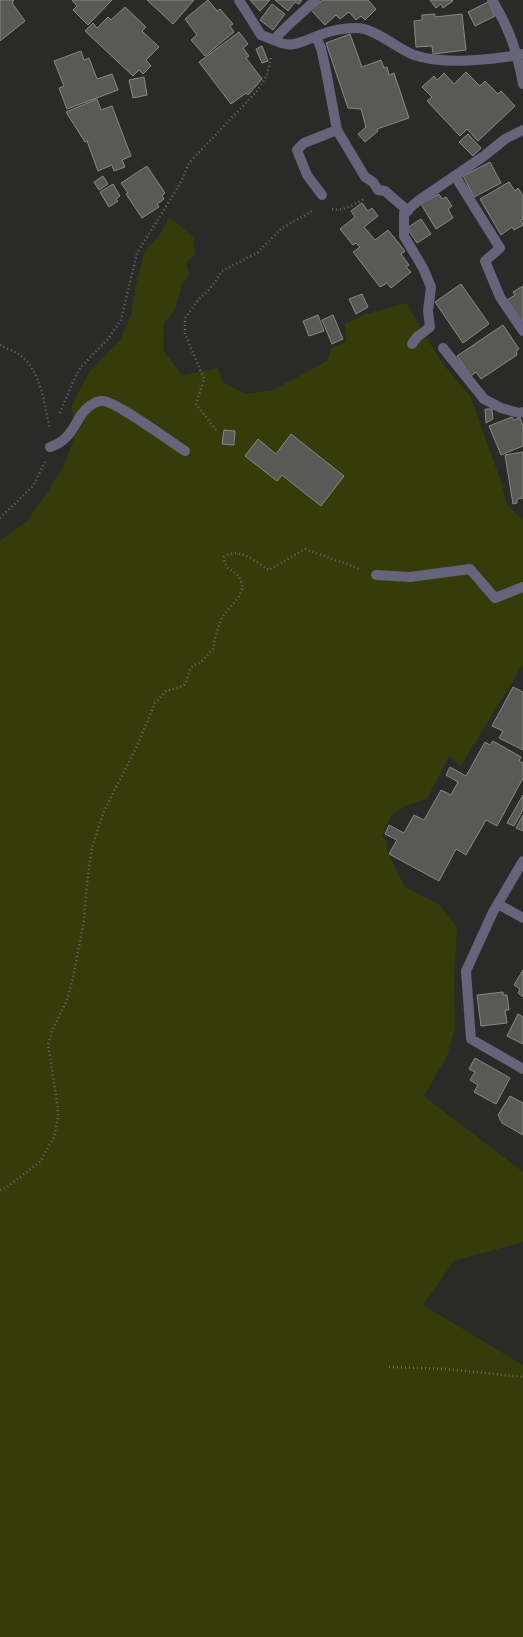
<svg xmlns="http://www.w3.org/2000/svg" width="523" height="1637" viewBox="0 0 523 1637" font-family="'PT Sans Narrow',sans-serif">
  <style>
    .green { fill: #363b0a }
    .building { fill: #595956; stroke: #888885 }
    .lines { fill: none; stroke-linecap: round; stroke-linejoin: round }
    .path { stroke: #6a6b69; stroke-width: 2.5; stroke-dasharray: 1 3; stroke-linecap: butt }
    .minor { stroke: #65647a; stroke-width: 10 }
  </style>
  <rect width="100%" height="100%" fill="#2a2a28"/>
  <path class="green" d="M169 217 193 237 195 255 186 262 189 275 182 284 175 311 164 323 163 350 182 375 218 368 223 382 246 394 273 390 327 361 331 348 346 342 345 324 366 314 407 303 421 329 443 364 470 396 502 484 506 504 523 520V664L461 766 449 756 427 799C402 806 391 809 382 836L388 843 387 851 405 887 439 904 457 927 454 981 455 1028 447 1056 424 1096 523 1172V1242L454 1261 423 1305 523 1365V1637H0V541L28 520 46 494 63 467 74 438 72 404 90 371 120 340 131 315 136 284 145 251 161 233Z"/>
  <path class="building" d="M0 0H14L12 3 25 21 0 41Z
    M72 0H112L88 25 73 10 77 6Z
    M147 0H194L173 24Z
    M208 0 217 11 220 9 233 24 230 26 234 32 205 56 191 40 197 35 185 19Z
    M250 0H270L260 11Z
    M275 0H302L299 4 295 2 288 11Z
    M322 0H368L376 9 365 20 361 16 356 20 349 12 340 19 336 15 325 25 311 10Z
    M430 0H452L453 1 443 8 441 4 436 8Z
    M488 2 495 16 475 26 468 12Z
    M272 4 285 14 273 30 260 20Z
    M125 7 146 27 142 31 159 47 146 60 151 66 143 74 139 70 133 76 85 31 93 23 97 28 108 17 111 20Z
    M435 14V17L462 14 466 50 433 54 432 46 416 47 414 21 422 20V15Z
    M239 32 248 44 243 48 249 56 246 58 262 79 248 95 246 93 231 104 199 62Z
    M350 34 362 67 381 60 384 68 387 67 389 75 394 73 409 118 377 129 378 131 365 142 358 134 366 127 361 109 348 108 326 43Z
    M262 46 268 61 262 63 256 49Z
    M81 51 84 60 89 58 97 79 112 74 118 90 67 109 59 88 64 86 54 61Z
    M466 72 480 86 485 81 498 94 501 91 515 106 478 141 467 129 460 136 427 101 432 97 422 87 434 76 437 80 444 73 454 84Z
    M144 77 147 95 133 98 129 80Z
    M97 99 101 110 112 106 131 156 122 160 125 167 114 171 112 165 98 171 87 141 85 142 66 112Z
    M468 134 481 148 473 156 459 142Z
    M490 162 501 183 474 197 463 176Z
    M147 166 165 193 162 196 164 199 157 204 159 207 142 218 126 194 128 193 121 183Z
    M103 176 108 184 99 190 94 182Z
    M509 182 515 191 518 188 523 196V219L521 220 523 225 514 230 512 227 501 235 480 199Z
    M113 184 120 196 116 199 118 201 109 207 100 192Z
    M439 194 442 199 446 197 452 206 448 209 453 218 436 229 421 204Z
    M362 203 368 211 372 208 378 216 364 227 375 240 388 230 405 251 401 254 409 265 406 267 411 272 391 288 387 283 380 287 353 252 360 247 356 243 353 245 340 229 355 217 351 211Z
    M421 219 431 234 417 243 407 228Z
    M461 284 489 324 463 343 435 302Z
    M523 286V323L507 300 515 295 513 292Z
    M362 294 368 307 356 314 349 299Z
    M318 315 324 331 309 336 303 321Z
    M333 315 343 339 332 344 322 320Z
    M503 325 519 349 516 351 517 355 481 379 476 372 471 376 457 356Z
    M485 409H492L493 419 486 423Z
    M512 417 514 420 520 418 523 426V446L501 455 489 426Z
    M224 430 235 431 234 445 222 444Z
    M291 434 344 476 321 506 282 475 277 481 245 456 258 439 276 454Z
    M523 452V498L517 499V503L513 504 505 455Z
    M513 687 523 692V750L499 738 503 731 492 726Z
    M493 741 521 757 519 761 523 763V778L497 826 486 820 466 855 456 849 439 881 389 854 397 840 385 834 389 825 404 833 414 815 424 820 441 790 451 795 458 782 446 775 450 767 466 776 485 742 490 745Z
    M523 795V810L514 826 507 823Z
    M523 815V831L516 828Z
    M523 970V997L518 993 520 989 514 985Z
    M503 992V995H507L509 1010H505L507 1023 481 1026 477 995Z
    M518 1014 523 1017V1044L507 1036Z
    M475 1058 510 1078 496 1104 474 1092 478 1085 470 1080 475 1072 469 1069Z
    M510 1096 523 1103V1135L502 1123 498 1115Z"/>
  <g class="lines">
    <path class="path" d="M332 209C342 212 356 203 365 199
      M0 345C6 348 14 351 20 355 42 372 44 405 50 429
      M60 413 71 386 80 368 108 339 121 320 137 253 180 184 189 163 258 90 267 75 271 56
      M216 430 196 404 204 379 185 334V318L200 298 210 289 222 271 257 253 282 228 314 210
      M0 518 33 486 45 462
      M0 1190 7 1187 40 1162 54 1137 58 1118V1108L48 1044 52 1031 67 1000 73 978 84 920 87 883 92 847 104 811 138 744 155 703 166 691 183 686 186 683 190 669 194 665 201 662 214 648V641L222 617 238 598 243 588C242 585 241 581 240 578 234 569 225 572 224 557 238 546 256 562 269 570L305 549 360 569
      M389 1367 446 1369 523 1377"/>
    <path class="minor" d="M239 0 261 35 274 40C286 25 302 14 315 0
      M492 0C510 29 517 52 523 84
      M316 37 321 48 326 71 337 130 365 177 373 182 378 190 385 191 408 211
      M274 40C292 50 302 41 320 35 330 31 344 28 356 28 375 28 396 48 414 55 442 65 493 60 523 54
      M455 176 500 248 485 261 500 297 523 331
      M322 195 307 175 297 150 304 143 337 130
      M412 344 417 337 430 327 428 311 431 287 423 268 404 236V213L418 201 484 156 505 139 523 130
      M443 348 484 399 501 408 519 413 523 412
      M50 447C67 442 72 430 81 415 85 409 95 400 103 401 115 401 171 442 185 451
      M376 575 410 577 470 569 495 598 523 587
      M523 861 493 912 466 971 471 1039 523 1069
      M498 904 523 918"/>
  </g>
</svg>
